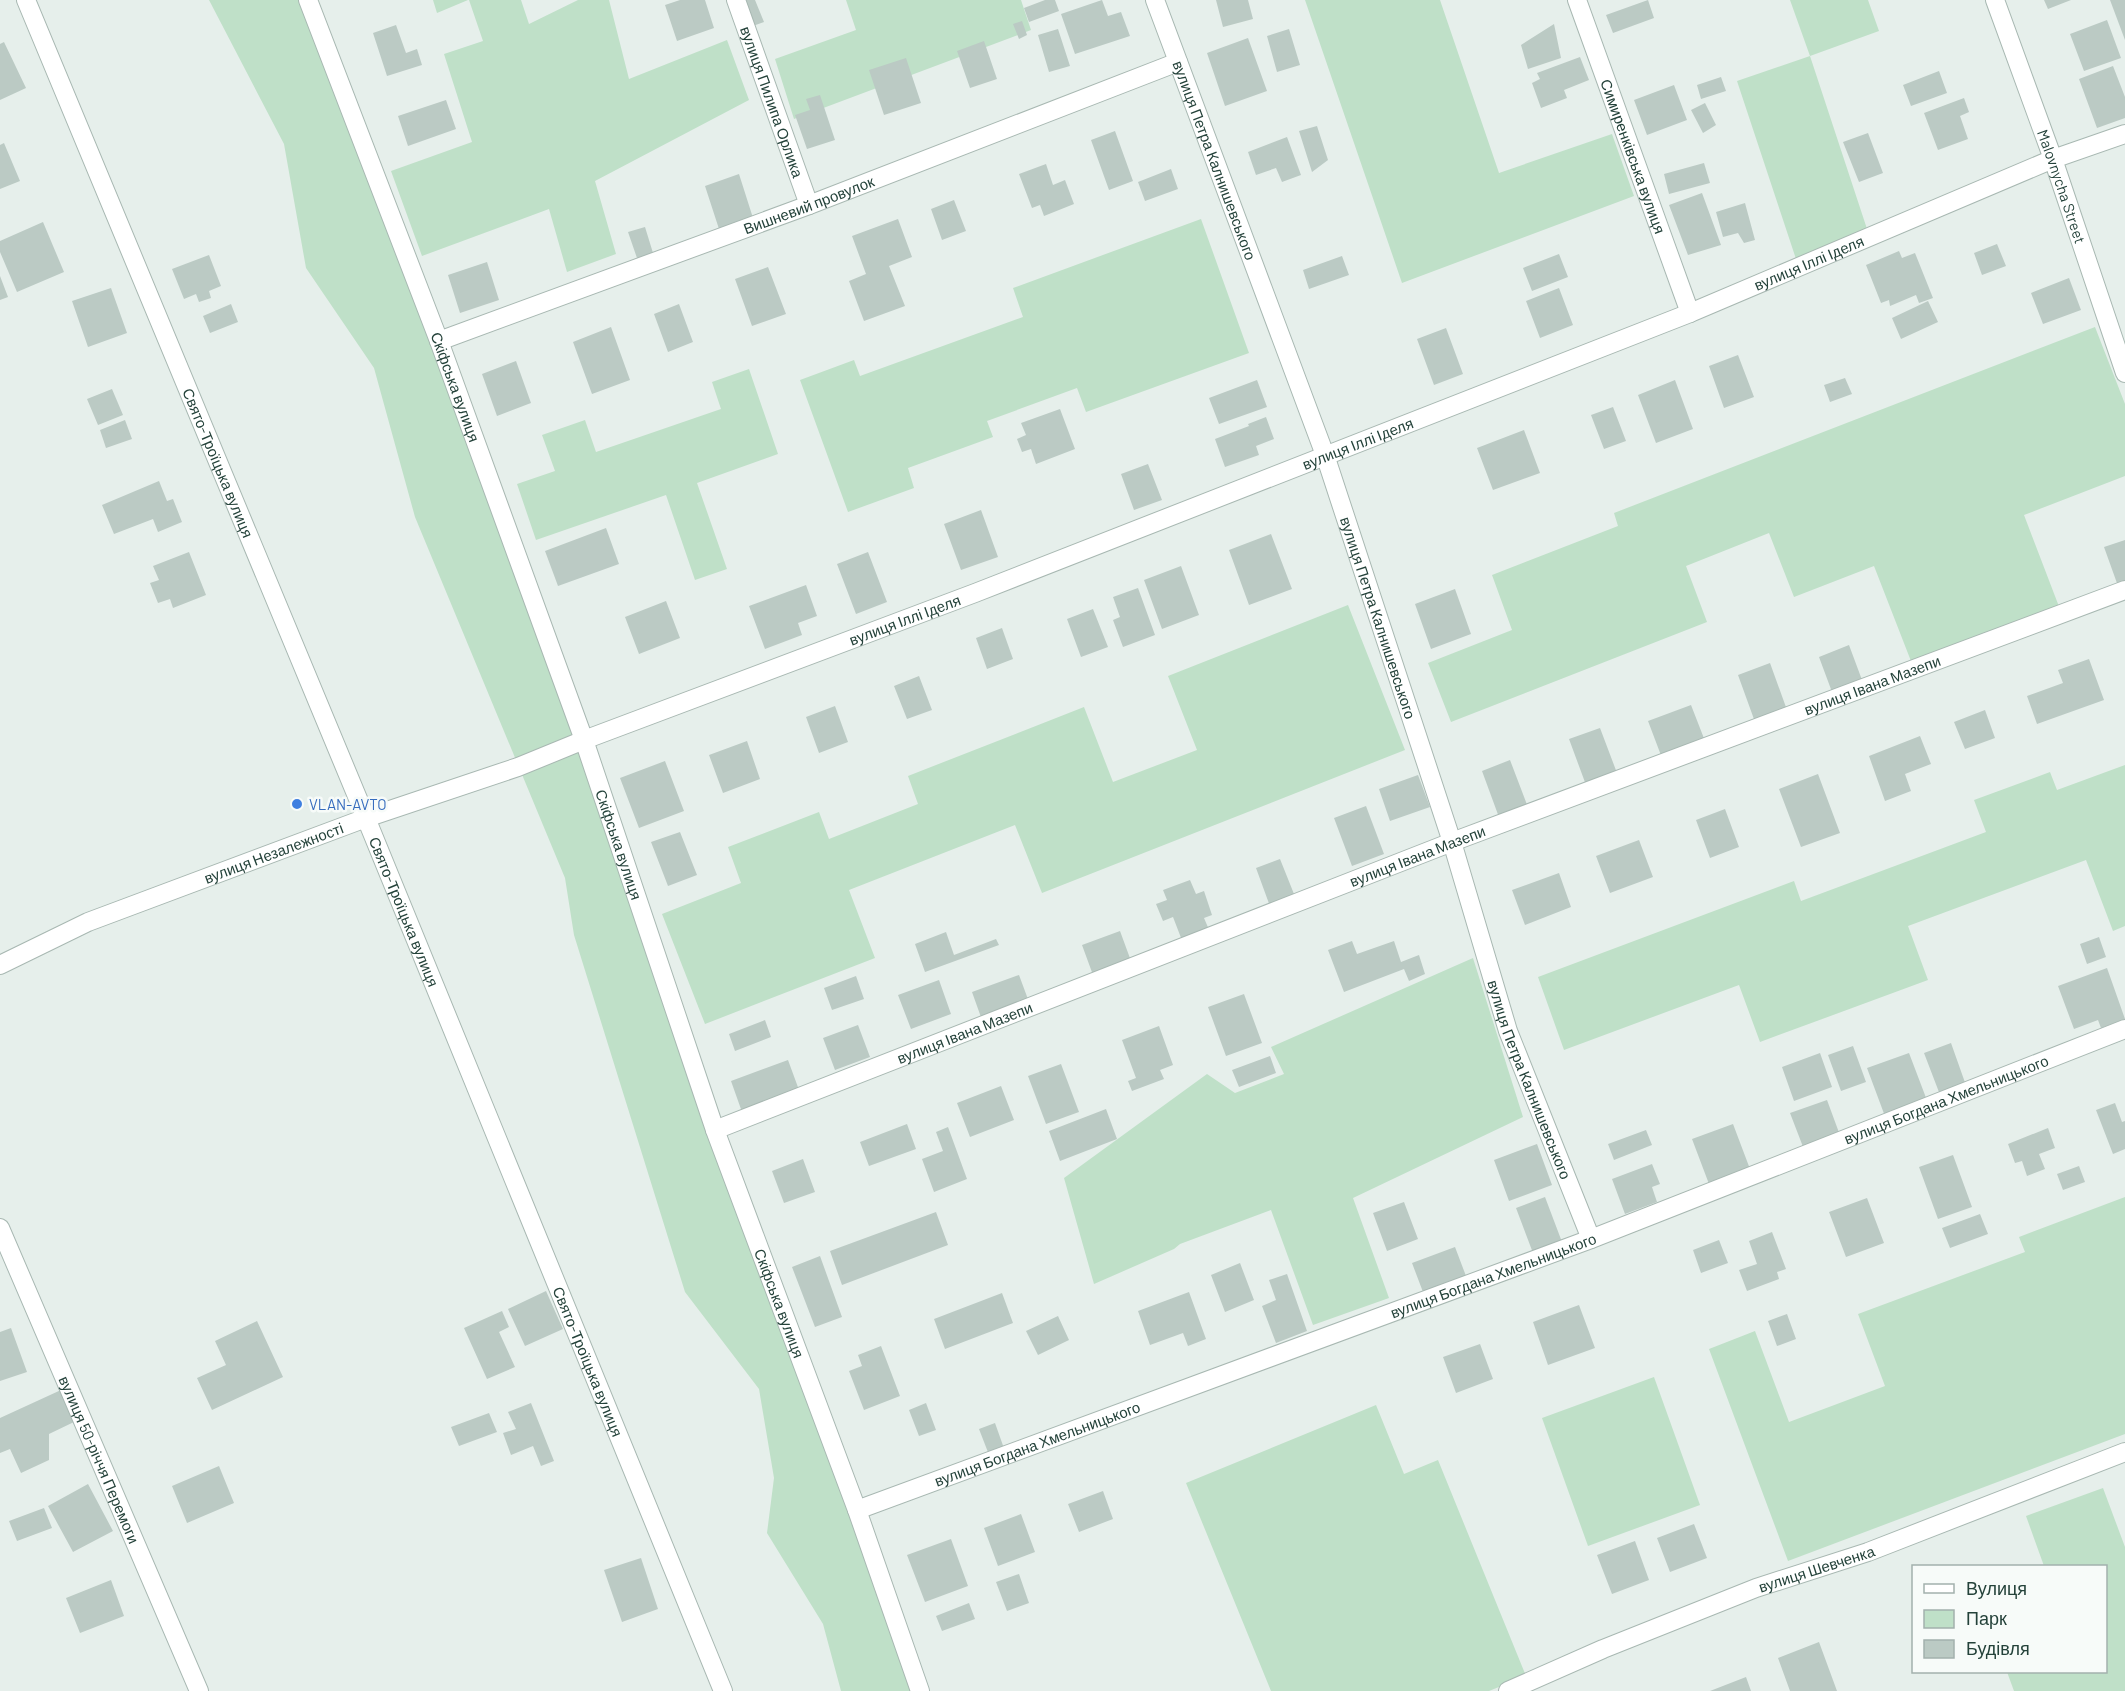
<svg xmlns="http://www.w3.org/2000/svg" width="2125" height="1691" viewBox="0 0 2125 1691" font-family="Barlow,sans-serif">
  <style>
    .green { fill: #bfe0c8 }
    .building { fill: #bbcac4 }
    .lines { fill: none; stroke-linecap: round; stroke-linejoin: round }
    .minor-casing { stroke: #a8b8b2; stroke-width: 20 }
    .minor { stroke: #fff; stroke-width: 18 }
    .shop-dot { fill: #3f7fe0; stroke: #f7fbf9; stroke-width: 2 }
    .labels { text-anchor: middle; dominant-baseline: central; stroke-width: 5; stroke-linejoin: round; paint-order: stroke }
    .street-label { font-size: 15px; fill: #24423a; stroke: #f7fbf9 }
    .shop-label { font-size: 15px; fill: #366cbe; stroke: #f7fbf9; text-anchor: start }
  </style>
  <rect width="100%" height="100%" fill="#e6efeb"/>
  <path class="green" d="M209 0H308L920 1691H841L823 1624 767 1533 774 1478 759 1389 685 1292 574 935 565 878 415 517 374 368 306 268 284 144Z
    M433 0H468L437 13Z
    M469 0H521L529 24 578 0H609L629 79 727 40 749 100 595 181 616 254 567 272 549 209 422 256 391 171 472 142 444 54 483 41Z
    M846 0H1021L1031 30 794 119 775 59 856 30Z
    M1305 0H1440L1499 173 1612 134 1634 196 1402 283Z
    M1790 0H1868L1879 31 1810 56 1869 235 1796 259 1737 81 1810 56Z
    M1201 219 1249 353 1086 412 1077 388 987 421 993 437 908 468 914 488 848 512 800 380 854 360 860 376 1023 317 1013 288Z
    M2095 327 2125 404V476L2024 515 2063 617 1916 674 1874 566 1794 597 1769 533 1686 566 1707 622 1451 722 1428 663 1512 630 1492 575 1618 526 1614 513Z
    M749 369 778 454 697 483 727 569 695 580 666 495 536 540 517 484 555 471 542 435 585 420 596 452 721 409 712 382Z
    M1348 605 1405 750 1042 893 1015 825 849 890 875 958 705 1024 662 914 741 883 728 847 819 812 829 839 918 804 908 776 1084 707 1113 782 1197 750 1168 676Z
    M2125 765V926L2113 931 2086 860 1908 926 1928 980 1760 1042 1739 985 1564 1050 1538 977 1794 881 1801 901 1986 832 1974 800 2050 772 2057 790Z
    M1473 958 1523 1117 1353 1198 1389 1298 1313 1325 1271 1210 1180 1244 1174 1249 1094 1284 1064 1178 1207 1074 1235 1093 1284 1074 1271 1047Z
    M2125 1197V1434L1788 1561 1709 1349 1755 1331 1789 1422 1885 1386 1858 1314 2025 1252 2019 1237Z
    M1654 1377 1700 1505 1588 1546 1542 1418Z
    M1376 1405 1404 1474 1438 1460 1526 1676 1489 1691H1271L1186 1483Z
    M2103 1488 2125 1547V1691H2014L2007 1672H2106V1566H2044L2026 1516Z"/>
  <path class="building" d="M680 0H705L714 28 677 41 665 5Z
    M739 0H755L764 22 750 27Z
    M1045 0H1055L1059 11 1029 22 1024 8Z
    M1102 0 1108 16 1121 12 1130 36 1075 54 1061 14Z
    M1216 0H1248L1253 19 1223 27Z
    M1648 0 1654 18 1613 33 1606 15Z
    M2044 0H2071L2048 9Z
    M2110 0H2125V40Z
    M2107 20 2121 58 2084 71 2070 34Z
    M1022 21 1027 35 1019 39 1013 24Z
    M1554 24 1561 58 1528 69 1521 45Z
    M396 25 406 53 417 49 422 65 387 76 373 33Z
    M1058 29 1070 66 1049 72 1038 35Z
    M1289 29 1300 65 1277 72 1267 36Z
    M1248 38 1267 91 1225 106 1207 53Z
    M984 41 997 79 970 88 957 51Z
    M4 42 26 88 0 100V44Z
    M1580 57 1589 80 1564 90 1567 98 1541 108 1532 83 1540 79 1537 73Z
    M906 58 921 103 884 115 869 70Z
    M2113 66 2125 97V118L2097 128 2079 79Z
    M1939 71 1947 93 1911 106 1903 85Z
    M1721 77 1726 91 1701 99 1697 85Z
    M1674 85 1687 120 1647 135 1634 100Z
    M820 95 835 140 807 149 795 115 810 110 806 99Z
    M1964 98 1969 112 1960 116 1968 139 1938 150 1924 113Z
    M446 100 456 129 408 146 398 116Z
    M1705 103 1716 125 1703 133 1691 110Z
    M1317 126 1328 160 1312 172 1299 131Z
    M1115 131 1133 181 1109 190 1091 140Z
    M1868 133 1883 173 1859 182 1843 142Z
    M1287 137 1301 175 1282 182 1276 168 1256 175 1248 152Z
    M4 143 20 181 0 189V145Z
    M1704 163 1710 183 1669 194 1664 174Z
    M1046 164 1053 185 1065 180 1074 204 1044 216 1040 205 1032 208 1019 174Z
    M1171 169 1178 189 1145 201 1138 182Z
    M739 174 753 218 719 229 705 186Z
    M1702 193 1721 245 1688 255 1669 205Z
    M954 200 966 231 942 240 931 209Z
    M1745 203 1755 240 1744 243 1738 233 1723 237 1716 212Z
    M898 219 912 257 889 266 905 306 864 321 849 281 866 274 852 236Z
    M43 222 64 272 17 292 0 252V241Z
    M645 227 653 253 637 258 628 232Z
    M1997 244 2006 266 1982 275 1974 253Z
    M1899 251 1902 258 1915 253 1933 298 1919 303 1916 295 1890 306 1889 300 1881 303 1866 265Z
    M1559 254 1568 277 1532 291 1523 268Z
    M209 255 221 286 209 291 211 298 199 302 196 294 184 299 172 269Z
    M1342 256 1349 275 1309 289 1303 270Z
    M487 262 499 300 460 313 448 275Z
    M768 267 786 314 752 326 735 279Z
    M0 276 8 297 0 300Z
    M2069 278 2081 310 2043 324 2031 293Z
    M111 288 127 333 88 347 72 301Z
    M1559 288 1573 325 1540 338 1526 301Z
    M1928 301 1938 322 1901 339 1892 318Z
    M231 304 238 322 210 333 203 316Z
    M679 304 693 342 668 352 654 314Z
    M611 327 630 380 592 394 573 342Z
    M1446 328 1463 374 1434 385 1417 339Z
    M1738 355 1754 397 1724 408 1709 366Z
    M516 361 531 403 497 416 482 374Z
    M1845 378 1852 394 1830 402 1824 385Z
    M1257 380 1267 407 1219 424 1209 398Z
    M1675 380 1693 429 1656 443 1638 395Z
    M112 389 123 415 98 425 87 399Z
    M1613 407 1626 441 1604 449 1591 415Z
    M1060 409 1075 449 1036 464 1031 449 1022 452 1017 439 1026 435 1021 423Z
    M1266 417 1274 439 1256 446 1259 455 1225 467 1215 439 1249 426 1248 424Z
    M125 420 132 439 106 448 100 430Z
    M1524 430 1540 473 1493 490 1477 448Z
    M1148 464 1162 500 1134 510 1121 474Z
    M159 481 167 501 173 499 182 522 158 532 153 519 114 534 102 505Z
    M981 510 998 557 961 570 944 524Z
    M606 528 619 564 558 586 545 551Z
    M1271 534 1292 589 1249 605 1229 550Z
    M2125 540V583L2118 586 2104 547Z
    M189 552 206 595 173 608 170 599 158 603 150 583 159 580 153 566Z
    M868 552 887 602 856 614 837 564Z
    M1181 566 1199 615 1162 629 1144 580Z
    M806 585 817 616 798 623 802 635 765 649 749 606Z
    M1138 588 1155 635 1123 647 1113 620 1120 617 1113 597Z
    M1455 589 1471 634 1431 649 1415 604Z
    M666 601 680 638 639 654 625 617Z
    M1093 609 1108 647 1081 657 1067 619Z
    M1002 628 1013 659 987 669 976 638Z
    M1849 645 1862 680 1832 692 1819 657Z
    M2089 659 2104 700 2037 724 2027 696 2063 683 2058 670Z
    M1770 663 1787 710 1755 722 1738 675Z
    M919 676 932 710 907 719 894 686Z
    M1691 705 1705 741 1662 758 1648 721Z
    M835 706 848 742 819 753 806 717Z
    M1985 710 1995 738 1965 749 1954 722Z
    M1600 728 1617 773 1586 785 1569 739Z
    M1920 736 1931 764 1905 774 1911 791 1885 801 1869 756Z
    M747 741 760 779 723 793 709 755Z
    M1510 760 1529 810 1500 820 1482 771Z
    M665 761 684 811 639 828 620 778Z
    M1818 774 1840 833 1801 847 1779 789Z
    M1418 775 1430 807 1390 821 1379 789Z
    M1366 806 1384 854 1352 866 1334 818Z
    M1725 809 1739 847 1710 858 1696 820Z
    M680 832 697 875 668 886 651 842Z
    M1639 840 1653 877 1610 893 1596 856Z
    M1280 859 1296 899 1271 909 1256 868Z
    M1559 873 1571 907 1525 925 1512 890Z
    M1190 880 1196 894 1204 891 1212 915 1204 918 1210 932 1183 943 1173 917 1163 921 1156 904 1167 900 1163 890Z
    M1120 931 1131 961 1093 975 1082 945Z
    M946 932 954 955 996 939 999 945 925 972 915 944Z
    M2099 937 2106 957 2087 964 2080 944Z
    M1352 941 1357 954 1394 941 1401 962 1419 955 1425 974 1409 981 1404 969 1344 992 1328 950Z
    M2107 968 2125 1019 2101 1028 2098 1020 2074 1029 2058 986Z
    M1019 975 1029 1002 982 1020 972 992Z
    M856 976 864 999 832 1010 824 988Z
    M939 980 951 1014 911 1029 898 995Z
    M1244 994 1262 1043 1226 1056 1208 1007Z
    M765 1020 771 1037 735 1051 729 1034Z
    M858 1025 870 1057 835 1070 823 1038Z
    M1159 1026 1173 1065 1160 1070 1164 1079 1132 1091 1128 1081 1136 1078 1122 1040Z
    M1951 1043 1968 1091 1942 1100 1924 1053Z
    M1853 1046 1866 1082 1841 1091 1828 1055Z
    M1820 1053 1832 1087 1794 1101 1782 1067Z
    M1909 1053 1928 1103 1886 1119 1867 1068Z
    M1270 1056 1276 1073 1239 1087 1232 1070Z
    M788 1060 799 1090 742 1112 731 1081Z
    M1061 1064 1079 1112 1046 1124 1028 1076Z
    M1001 1086 1014 1120 970 1137 957 1103Z
    M1827 1100 1841 1138 1805 1152 1790 1113Z
    M2115 1103 2122 1122 2125 1121V1149L2113 1154 2096 1110Z
    M1106 1109 1117 1139 1060 1161 1049 1131Z
    M907 1124 916 1149 869 1166 860 1142Z
    M1733 1124 1750 1169 1709 1184 1692 1139Z
    M948 1127 967 1179 934 1192 922 1159 943 1151 936 1132Z
    M2048 1128 2055 1148 2039 1154 2045 1169 2027 1176 2022 1161 2015 1163 2008 1144Z
    M1646 1130 1652 1145 1614 1160 1608 1144Z
    M1537 1144 1552 1185 1509 1201 1494 1160Z
    M1953 1155 1972 1207 1938 1219 1919 1167Z
    M803 1159 815 1192 784 1203 772 1171Z
    M1652 1164 1660 1184 1652 1187 1657 1202 1625 1214 1612 1179Z
    M2079 1166 2085 1182 2063 1190 2057 1174Z
    M1545 1197 1562 1242 1533 1253 1516 1208Z
    M1867 1198 1884 1243 1846 1257 1829 1212Z
    M1404 1202 1418 1239 1387 1251 1373 1213Z
    M936 1212 948 1245 842 1285 830 1251Z
    M1980 1214 1988 1234 1950 1248 1942 1228Z
    M1772 1232 1786 1269 1777 1272 1779 1279 1747 1291 1739 1270 1757 1264 1749 1241Z
    M1719 1240 1728 1263 1701 1273 1693 1250Z
    M1455 1247 1466 1276 1423 1292 1412 1263Z
    M820 1256 842 1317 815 1327 792 1267Z
    M1240 1263 1254 1300 1225 1312 1211 1275Z
    M1287 1274 1307 1331 1276 1343 1262 1306 1276 1300 1269 1280Z
    M546 1291 563 1329 525 1346 508 1309Z
    M1189 1292 1206 1339 1188 1346 1183 1333 1150 1345 1138 1311Z
    M1002 1293 1013 1323 945 1349 934 1319Z
    M1579 1305 1595 1348 1548 1365 1533 1322Z
    M502 1311 509 1327 499 1332 515 1367 487 1379 464 1328Z
    M1787 1314 1796 1339 1777 1346 1768 1321Z
    M1058 1316 1069 1340 1038 1355 1026 1331Z
    M257 1321 283 1377 212 1410 197 1378 226 1365 215 1341Z
    M11 1328 27 1372 0 1381V1332Z
    M1480 1344 1493 1379 1456 1393 1443 1357Z
    M881 1346 900 1396 864 1410 849 1371 862 1366 858 1355Z
    M61 1390 76 1421 49 1434V1460L21 1473 10 1449 0 1453V1418Z
    M531 1403 554 1461 541 1466 533 1446 511 1455 503 1433 516 1429 508 1412Z
    M926 1403 936 1430 919 1436 909 1410Z
    M489 1413 497 1432 459 1446 451 1427Z
    M995 1423 1006 1454 991 1460 979 1429Z
    M219 1466 234 1503 187 1523 172 1486Z
    M88 1484 113 1531 73 1552 48 1506Z
    M1103 1491 1113 1519 1079 1532 1068 1504Z
    M44 1508 52 1528 17 1541 9 1521Z
    M1021 1514 1035 1552 998 1566 984 1528Z
    M1694 1524 1707 1558 1670 1572 1657 1538Z
    M951 1539 968 1586 925 1602 907 1555Z
    M1635 1541 1649 1580 1612 1594 1597 1555Z
    M641 1558 658 1609 622 1622 604 1570Z
    M1019 1574 1029 1603 1007 1611 996 1582Z
    M111 1580 124 1616 80 1633 66 1598Z
    M969 1603 975 1619 942 1631 936 1616Z
    M1819 1642 1837 1691H1790L1778 1658Z
    M1746 1677 1751 1691H1710Z"/>
  <g class="lines">
    <defs>
      <g id="minor">
        <path id="s1" d="M26 0 366 818 723 1691"/>
        <path id="s2" d="M308 0 439 341 584 740 715 1130 857 1510 920 1691"/>
        <path id="s3" d="M736 0 809 205"/>
        <path id="s4" d="M1155 0 1325 455 1452 842 1508 1031 1591 1239"/>
        <path id="s5" d="M1577 0 1690 313"/>
        <path id="s6" d="M1995 0 2053 159 2125 373"/>
        <path id="s7" d="M439 341 809 205 1178 62"/>
        <path id="s8" d="M0 965 88 922 366 818 518 767 584 740 975 593 1690 313 2053 159 2125 134"/>
        <path id="s9" d="M715 1130 1452 842 2125 590"/>
        <path id="s10" d="M0 1228 199 1691"/>
        <path id="s11" d="M857 1510 1591 1239 2125 1029"/>
        <path id="s12" d="M1508 1691 1603 1649 1756 1588 1868 1552 2125 1452"/>
      </g>
    </defs>
    <use href="#minor" class="minor-casing"/>
    <use href="#minor" class="minor"/>
  </g>
  <circle class="shop-dot" cx="297" cy="804" r="6"/>
  <g class="labels">
    <g class="street-label">
      <text stroke="none"><textPath href="#s3" startOffset="108">вулиця Пилипа Орлика</textPath></text>
      <text stroke="none"><textPath href="#s5" startOffset="166">Симиренківська вулиця</textPath></text>
      <text stroke="none"><textPath href="#s4" startOffset="171">вулиця Петра Калнишевського</textPath></text>
      <text stroke="none"><textPath href="#s6" startOffset="198">Malovnycha Street</textPath></text>
      <text stroke="none"><textPath href="#s7" startOffset="394">Вишневий провулок</textPath></text>
      <text stroke="none"><textPath href="#s8" startOffset="1941">вулиця Іллі Іделя</textPath></text>
      <text stroke="none"><textPath href="#s2" startOffset="414">Скіфська вулиця</textPath></text>
      <text stroke="none"><textPath href="#s8" startOffset="1455">вулиця Іллі Іделя</textPath></text>
      <text stroke="none"><textPath href="#s1" startOffset="501">Свято-Троїцька вулиця</textPath></text>
      <text stroke="none"><textPath href="#s4" startOffset="657">вулиця Петра Калнишевського</textPath></text>
      <text stroke="none"><textPath href="#s8" startOffset="969">вулиця Іллі Іделя</textPath></text>
      <text stroke="none"><textPath href="#s9" startOffset="1240">вулиця Івана Мазепи</textPath></text>
      <text stroke="none"><textPath href="#s2" startOffset="900">Скіфська вулиця</textPath></text>
      <text stroke="none"><textPath href="#s8" startOffset="296">вулиця Незалежності</textPath></text>
      <text stroke="none"><textPath href="#s9" startOffset="754">вулиця Івана Мазепи</textPath></text>
      <text stroke="none"><textPath href="#s1" startOffset="987">Свято-Троїцька вулиця</textPath></text>
      <text stroke="none"><textPath href="#s9" startOffset="268">вулиця Івана Мазепи</textPath></text>
      <text stroke="none"><textPath href="#s4" startOffset="1143">вулиця Петра Калнишевського</textPath></text>
      <text stroke="none"><textPath href="#s11" startOffset="1164">вулиця Богдана Хмельницького</textPath></text>
      <text stroke="none"><textPath href="#s11" startOffset="678">вулиця Богдана Хмельницького</textPath></text>
      <text stroke="none"><textPath href="#s2" startOffset="1386">Скіфська вулиця</textPath></text>
      <text stroke="none"><textPath href="#s1" startOffset="1473">Свято-Троїцька вулиця</textPath></text>
      <text stroke="none"><textPath href="#s11" startOffset="192">вулиця Богдана Хмельницького</textPath></text>
      <text stroke="none"><textPath href="#s10" startOffset="252">вулиця 50-річчя Перемоги</textPath></text>
      <text stroke="none"><textPath href="#s12" startOffset="332">вулиця Шевченка</textPath></text>
    </g>
    <g class="shop-label">
      <text x="309" y="804">VLAN-AVTO</text>
    </g>
  </g>
  <rect x="1912" y="1565" width="195" height="108" fill="#f7fbf9" stroke="#a3b1ad" stroke-width="1.5"/>
  <rect x="1924" y="1584" width="30" height="9" fill="#ffffff" stroke="#a3b1ad" stroke-width="1.5"/>
  <text x="1966" y="1595" font-size="18" fill="#24423a">Вулиця</text>
  <rect x="1924" y="1610" width="30" height="18" fill="#bfe0c8" stroke="#a3b1ad" stroke-width="1.5"/>
  <text x="1966" y="1625" font-size="18" fill="#24423a">Парк</text>
  <rect x="1924" y="1640" width="30" height="18" fill="#bbcac4" stroke="#a3b1ad" stroke-width="1.5"/>
  <text x="1966" y="1655" font-size="18" fill="#24423a">Будівля</text>
</svg>
